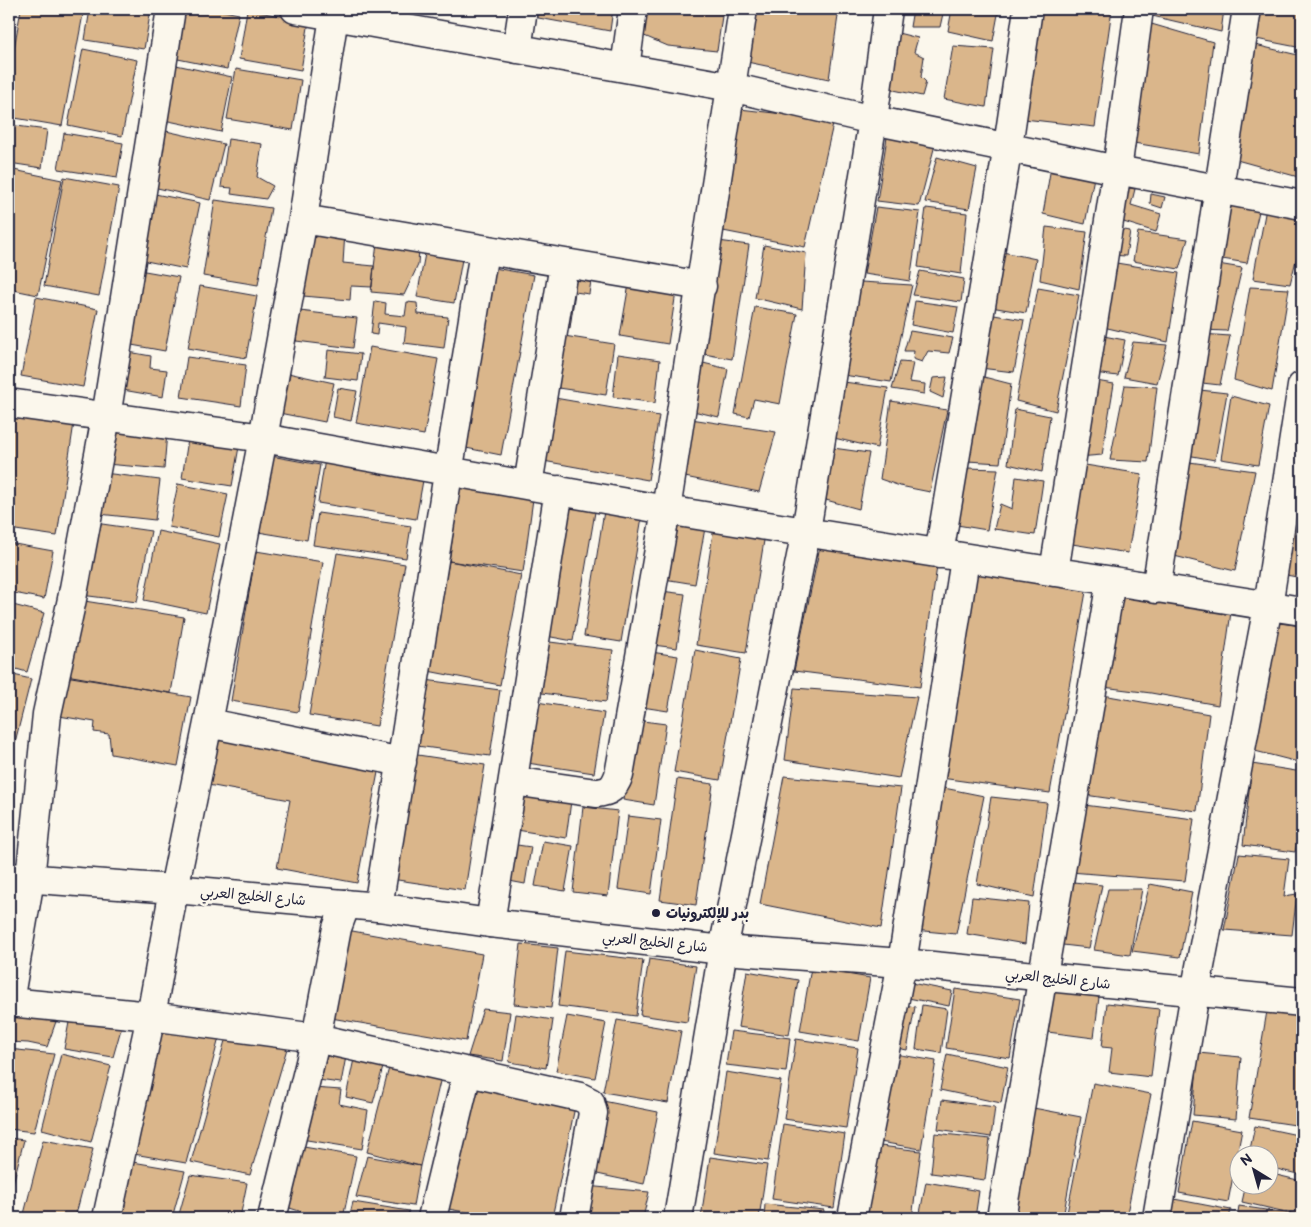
<svg xmlns="http://www.w3.org/2000/svg" width="1311" height="1227" viewBox="0 0 1311 1227" font-family="'Balsamiq Sans','Playpen Sans Arabic',sans-serif">
  <style>
    .building { fill: #dab68b; stroke: #22223b }
    .lines { fill: none; stroke-linecap: round; stroke-linejoin: round }
    .minor-casing { stroke: #22223b; stroke-width: 31 }
    .major-casing { stroke: #22223b; stroke-width: 31 }
    .minor { stroke: #fbf7ec; stroke-width: 28 }
    .major { stroke: #fbf7ec; stroke-width: 28 }
    .poi-dot { fill: #22223b; stroke: #fbf7ec; stroke-width: 2 }
    .labels { text-anchor: middle; dominant-baseline: central; stroke-width: 5; stroke-linejoin: round; paint-order: stroke }
    .street-label { font-size: 14px; fill: #22223b; stroke: #fbf7ec }
    .poi-label { font-size: 14px; font-weight: bold; fill: #22223b; stroke: #fbf7ec; text-anchor: start }
  </style>
  <rect width="100%" height="100%" fill="#fbf7ec"/>
  <filter id="ink" filterUnits="userSpaceOnUse"><feTurbulence type="fractalNoise" baseFrequency=".02" numOctaves="2"/><feDisplacementMap in="SourceGraphic" scale="10" xChannelSelector="R" yChannelSelector="G"/><feConvolveMatrix kernelMatrix="1 2 1 2 8 2 1 2 1" color-interpolation-filters="sRGB"/></filter>
  <g filter="url(#ink)">
    <path class="building" d="M21 9H84L62 126 9 117V77Z
      M90 9H151L144 49 85 40Z
      M184 9H213L239 14 227 69 173 58Z
      M534 9H613L610 31 533 17Z
      M647 9H723L717 51 668 46 642 35Z
      M755 9H839L829 79 747 62Z
      M913 9H944L940 27H910Z
      M952 9H999L993 41 948 31Z
      M1039 9H1112L1095 127 1024 119Z
      M1149 9H1224L1221 32 1148 15Z
      M1259 9H1302V48L1251 38Z
      M247 10 309 21 301 70 239 59Z
      M1148 23 1213 42 1199 154 1128 142Z
      M898 33 918 38 914 52 924 57 921 77 926 82 922 96 889 89Z
      M1251 44 1302 56V178L1233 159Z
      M953 46 994 49 986 107 944 99Z
      M83 49 137 60 122 136 68 125Z
      M176 65 232 77 221 132 164 120Z
      M236 69 301 80 293 130 227 119Z
      M740 109 834 120 805 247 718 230Z
      M9 125 47 130 42 168 9 163Z
      M166 131 224 144 210 200 153 187Z
      M888 131 936 141 919 206 877 201Z
      M64 133 123 143 117 178 58 169Z
      M228 139 262 144 257 177 273 186 266 199 231 194 232 188 221 187Z
      M937 157 977 168 969 209 925 202Z
      M1052 161 1095 172 1085 224 1043 214Z
      M9 169 62 180 38 295 9 289Z
      M64 177 119 187 99 296 44 286Z
      M1120 186 1135 189 1131 205 1161 214 1156 232 1117 220Z
      M155 194 200 203 186 269 141 260Z
      M1151 194 1165 197 1162 208 1150 204Z
      M1224 199 1260 207 1247 263 1216 258Z
      M215 200 271 208 258 285 203 276Z
      M876 207 920 212 910 281 864 274Z
      M926 208 967 213 961 274 918 267Z
      M1266 208 1302 216V237L1290 284 1253 279Z
      M1046 227 1087 232 1079 289 1040 280Z
      M1113 228 1130 231 1126 256 1110 255Z
      M310 229 345 232 343 263 374 266 372 287 351 286 350 300 303 296Z
      M1138 232 1188 239 1179 269 1133 261Z
      M718 241 749 245 732 359 698 353Z
      M377 243 419 247 418 265 404 295 371 292Z
      M764 245 806 253 802 309 755 298Z
      M426 248 463 254 454 303 417 297Z
      M998 251 1036 259 1026 313 991 307Z
      M1110 262 1179 273 1168 342 1099 326Z
      M1212 263 1242 268 1227 331 1202 330Z
      M494 268 534 275 501 455 461 447Z
      M139 270 179 277 165 351 126 344Z
      M920 271 964 279 961 302 913 295Z
      M570 278 591 281 589 294 575 292 570 328 563 323Z
      M861 282 912 285 891 382 843 375Z
      M629 284 676 292 668 344 620 336Z
      M200 286 257 296 246 358 188 348Z
      M1250 287 1289 289 1272 391 1234 380Z
      M1038 288 1079 295 1056 411 1016 401Z
      M36 297 98 309 83 387 21 376Z
      M375 301 386 303 385 314 405 316 407 302 417 303 418 314 448 317 444 348 404 343 406 327 378 323 377 335 371 334Z
      M915 301 958 307 953 333 911 325Z
      M755 307 797 314 780 404 754 399 749 417 735 414Z
      M300 311 357 318 353 348 296 341Z
      M988 314 1024 320 1014 372 980 368Z
      M910 331 953 338 949 353 928 351 922 362 913 359 914 351H904Z
      M1201 334 1230 336 1220 385 1193 382Z
      M558 335 614 344 606 395 551 387Z
      M1098 335 1125 340 1118 376 1094 373Z
      M1133 342 1167 345 1157 383 1124 377Z
      M370 347 438 359 424 435 356 423Z
      M328 350 361 354 358 381 325 377Z
      M123 351 151 356 150 368 167 370 163 397 117 389Z
      M618 354 660 360 655 403 613 397Z
      M187 357 246 365 241 406 181 397Z
      M699 362 728 369 719 417 693 411Z
      M900 362 913 363 909 382 925 384 924 394 892 389Z
      M288 373 334 383 325 422 279 413Z
      M980 376 1011 384 1000 463 967 461Z
      M947 377 943 398 930 392 933 378Z
      M1090 380 1114 384 1102 455 1078 457Z
      M844 382 888 388 877 448 834 438Z
      M1125 385 1157 387 1148 462 1110 460Z
      M338 388 357 391 351 421 333 417Z
      M1191 389 1227 393 1215 460 1181 454Z
      M1231 396 1269 406 1258 465 1221 459Z
      M549 397 659 416 648 480 538 460Z
      M891 401 947 410 930 492 900 486 880 479Z
      M1015 409 1050 416 1042 472 1008 464Z
      M9 413 74 423 57 536 9 529Z
      M691 419 776 432 759 492 680 476Z
      M110 427 167 432 164 469 106 464Z
      M189 433 240 441 232 486 182 478Z
      M833 448 869 453 859 509 826 500Z
      M271 456 320 465 307 540 258 532Z
      M325 459 424 475 416 519 318 503Z
      M1182 461 1255 471 1235 571 1170 555Z
      M1079 464 1142 474 1128 553 1066 543Z
      M967 468 998 469 987 530 957 525Z
      M104 473 160 480 155 520 99 514Z
      M1299 475 1302 476V578L1281 574Z
      M1016 477 1043 481 1035 535 994 529 1000 504 1012 509Z
      M178 484 228 494 219 537 169 527Z
      M460 488 533 499 523 572 449 561Z
      M569 501 596 506 573 641 546 636Z
      M604 511 642 517 621 642 584 636Z
      M318 513 411 526 406 558 313 545Z
      M715 520 766 528 746 653 696 645Z
      M95 523 151 531 137 602 81 595Z
      M673 523 705 528 695 584 664 579Z
      M158 531 220 544 206 613 144 600Z
      M9 543 53 551 44 599 9 592Z
      M820 546 937 566 920 687 794 671Z
      M256 551 323 562 298 712 231 701Z
      M337 553 405 564 377 726 309 715Z
      M449 561 521 575 500 685 428 671Z
      M974 566 1087 586 1050 793 941 778Z
      M661 591 685 594 677 648 653 645Z
      M1117 592 1231 612 1218 705 1151 693 1103 687Z
      M72 599 184 617 171 693 59 675Z
      M9 604 44 613 27 672 9 667Z
      M1279 623 1302 626V763L1251 750Z
      M542 641 613 650 606 702 535 692Z
      M695 650 741 659 720 780 674 772Z
      M651 652 678 656 668 711 642 707Z
      M55 673 191 697 178 766 111 754 109 734 94 732 95 722 47 714Z
      M9 674 31 679 10 762H9Z
      M425 680 500 690 490 756 417 746Z
      M794 688 917 697 899 778 785 760Z
      M1103 695 1209 714 1197 811 1085 795Z
      M537 702 604 713 594 773 527 763Z
      M635 720 666 724 654 805 623 800Z
      M217 737 379 767 357 883 277 868 290 800 208 785Z
      M411 754 485 765 465 890 391 879Z
      M1252 764 1302 772V821L1295 852 1243 845Z
      M784 776 901 788 881 928 760 904Z
      M677 779 713 784 696 905 660 900Z
      M939 787 984 796 956 934 914 930Z
      M523 794 571 801 566 838 517 830Z
      M991 797 1047 803 1034 897 977 884Z
      M1084 805 1194 819 1185 881 1070 872Z
      M583 807 618 811 608 896 573 892Z
      M628 816 661 820 651 894 618 889Z
      M543 841 573 846 565 891 535 886Z
      M510 844 531 847 525 884 504 880Z
      M1239 854 1289 859 1284 896 1297 894 1292 935 1224 930Z
      M1064 881 1102 885 1089 948 1054 944Z
      M1150 884 1192 892 1180 957 1132 951Z
      M1108 889H1142L1130 955 1094 950Z
      M972 897 1029 903 1025 944 967 934Z
      M341 929 482 954 466 1041 325 1017Z
      M521 944 558 948 551 1008 514 1004Z
      M565 951 643 960 636 1016 558 1006Z
      M649 959 696 966 687 1022 640 1015Z
      M811 968 870 978 859 1041 800 1031Z
      M747 971 798 980 789 1035 738 1027Z
      M906 982 952 991 949 1006 903 997Z
      M955 989 1020 999 1010 1058 946 1048Z
      M1045 990 1099 997 1094 1038 1040 1031Z
      M1107 1003 1159 1009 1151 1077 1109 1072 1112 1048 1102 1047Z
      M900 1004 915 1007 907 1050 892 1047Z
      M922 1005 947 1009 941 1053 916 1049Z
      M13 1009 59 1013 47 1047 28 1043 9 1042V1024Z
      M483 1009 510 1012 503 1061 468 1056Z
      M1267 1011 1302 1017V1126L1249 1118Z
      M516 1014 553 1020 546 1068 509 1062Z
      M567 1016 606 1023 595 1078 556 1071Z
      M70 1017 123 1022 113 1057 64 1049Z
      M617 1020 681 1031 668 1103 603 1092Z
      M157 1029 220 1034 186 1163 128 1153Z
      M731 1031 790 1038 786 1072 726 1065Z
      M226 1037 288 1045 250 1175 191 1162Z
      M796 1039 858 1048 846 1128 784 1119Z
      M325 1044 347 1051 341 1083 318 1080Z
      M9 1049 54 1054 34 1132 9 1129Z
      M889 1053 936 1061 921 1149 874 1141Z
      M1198 1053 1241 1057 1236 1119 1193 1115Z
      M61 1054 111 1066 91 1142 42 1129Z
      M355 1054 385 1060 373 1103 346 1097Z
      M947 1054 1008 1067 1001 1103 940 1090Z
      M391 1060 442 1073 420 1166 367 1152Z
      M726 1072 781 1081 768 1161 714 1153Z
      M473 1079 576 1102 552 1218H498L443 1208Z
      M1093 1083 1151 1094 1126 1218H1066Z
      M313 1088 341 1090 339 1104 368 1110 362 1149 301 1139Z
      M942 1100 995 1107 991 1137 938 1129Z
      M603 1101 658 1112 644 1184 588 1172Z
      M1028 1107 1081 1117 1063 1218H1008Z
      M1192 1121 1242 1130 1228 1202 1179 1193Z
      M783 1124 845 1134 834 1208 772 1199Z
      M1255 1126 1302 1136V1175L1268 1167V1154H1249Z
      M935 1133 990 1139 985 1180 931 1173Z
      M9 1138 24 1140 9 1199Z
      M43 1140 93 1149 75 1218H23Z
      M872 1145 921 1151 912 1218H862Z
      M298 1146 356 1156 343 1218H322L283 1206Z
      M367 1156 420 1166 413 1206 356 1197Z
      M710 1157 767 1165 759 1218H701Z
      M127 1161 185 1171 172 1218H116Z
      M1268 1173 1302 1181V1200L1299 1215 1242 1202 1246 1184H1268Z
      M190 1175 247 1183 240 1218H178Z
      M926 1182 979 1191 975 1218H919Z
      M586 1186 649 1192 643 1218H580Z
      M1174 1199 1231 1210 1229 1218H1171Z
      M353 1202 409 1211 407 1218H349Z
      M765 1204 824 1210 823 1218H764Z
      M1239 1206 1299 1215 1298 1218H1237Z
      M447 1213 477 1218H445Z"/>
    <g class="lines">
      <defs>
        <path id="minor" d="M295 9 731 87 873 120 1117 170 1302 205
          M517 49 523 9
          M625 68 633 9
          M303 219 702 286
          M9 403 263 438 666 510 1302 611
          M528 485 564 264
          M939 554 1008 146 1028 9
          M1054 572 1117 170 1139 9
          M1156 589 1247 9
          M208 723 402 762
          M513 781 596 793C610 792 614 788 619 775L666 510 743 9
          M378 907 484 251
          M490 923 559 490
          M9 1002 30 879 47 714 72 599 106 417 171 9
          M9 1002 151 1016 316 1038 580 1097 590 1102 593 1113 574 1218
          M107 1218 151 1016 174 889 208 723 263 438 303 219 334 16
          M272 1218 316 1038 337 928 346 904
          M432 1218 467 1073
          M678 1218 723 950 806 531 873 120 888 9
          M852 1218 902 963 965 559
          M1001 1218 1111 581
          M1157 1218 1195 993 1268 606 1302 386"/>
        <path id="major" d="M9 877 174 889 378 907 490 923 723 950 902 963 1302 1002"/>
      </defs>
      <use href="#minor" class="minor-casing"/>
      <use href="#major" class="major-casing"/>
      <use href="#minor" class="minor"/>
      <use href="#major" class="major"/>
    </g>
  </g>
  <circle class="poi-dot" cx="656" cy="913" r="5"/>
  <g class="labels">
    <g class="street-label">
      <text transform="translate(253 896) rotate(5)">شارع الخليج العربي</text>
      <text transform="translate(655 942) rotate(6)">شارع الخليج العربي</text>
      <text transform="translate(1058 979) rotate(6)">شارع الخليج العربي</text>
    </g>
    <g class="poi-label">
      <text x="666" y="913">بدر للإلكترونيات</text>
    </g>
  </g>
  <rect width="1311" height="1227" fill="none" stroke="#fbf7ec" stroke-width="30"/>
  <rect x="15" y="15" width="1281" height="1197" fill="none" stroke="#22223b" stroke-width="2" filter="url(#ink)"/>
  <g transform="translate(1254 1170) rotate(323)"><circle r="24" fill="#fbf7ec" stroke="#a4a2a5"/>
  <path d="M0-4L9 19L0 12L-9 19Z" fill="#22223b"/>
  <text y="-8" font-size="14" font-weight="bold" text-anchor="middle" fill="#22223b">N</text>
  </g>
</svg>
